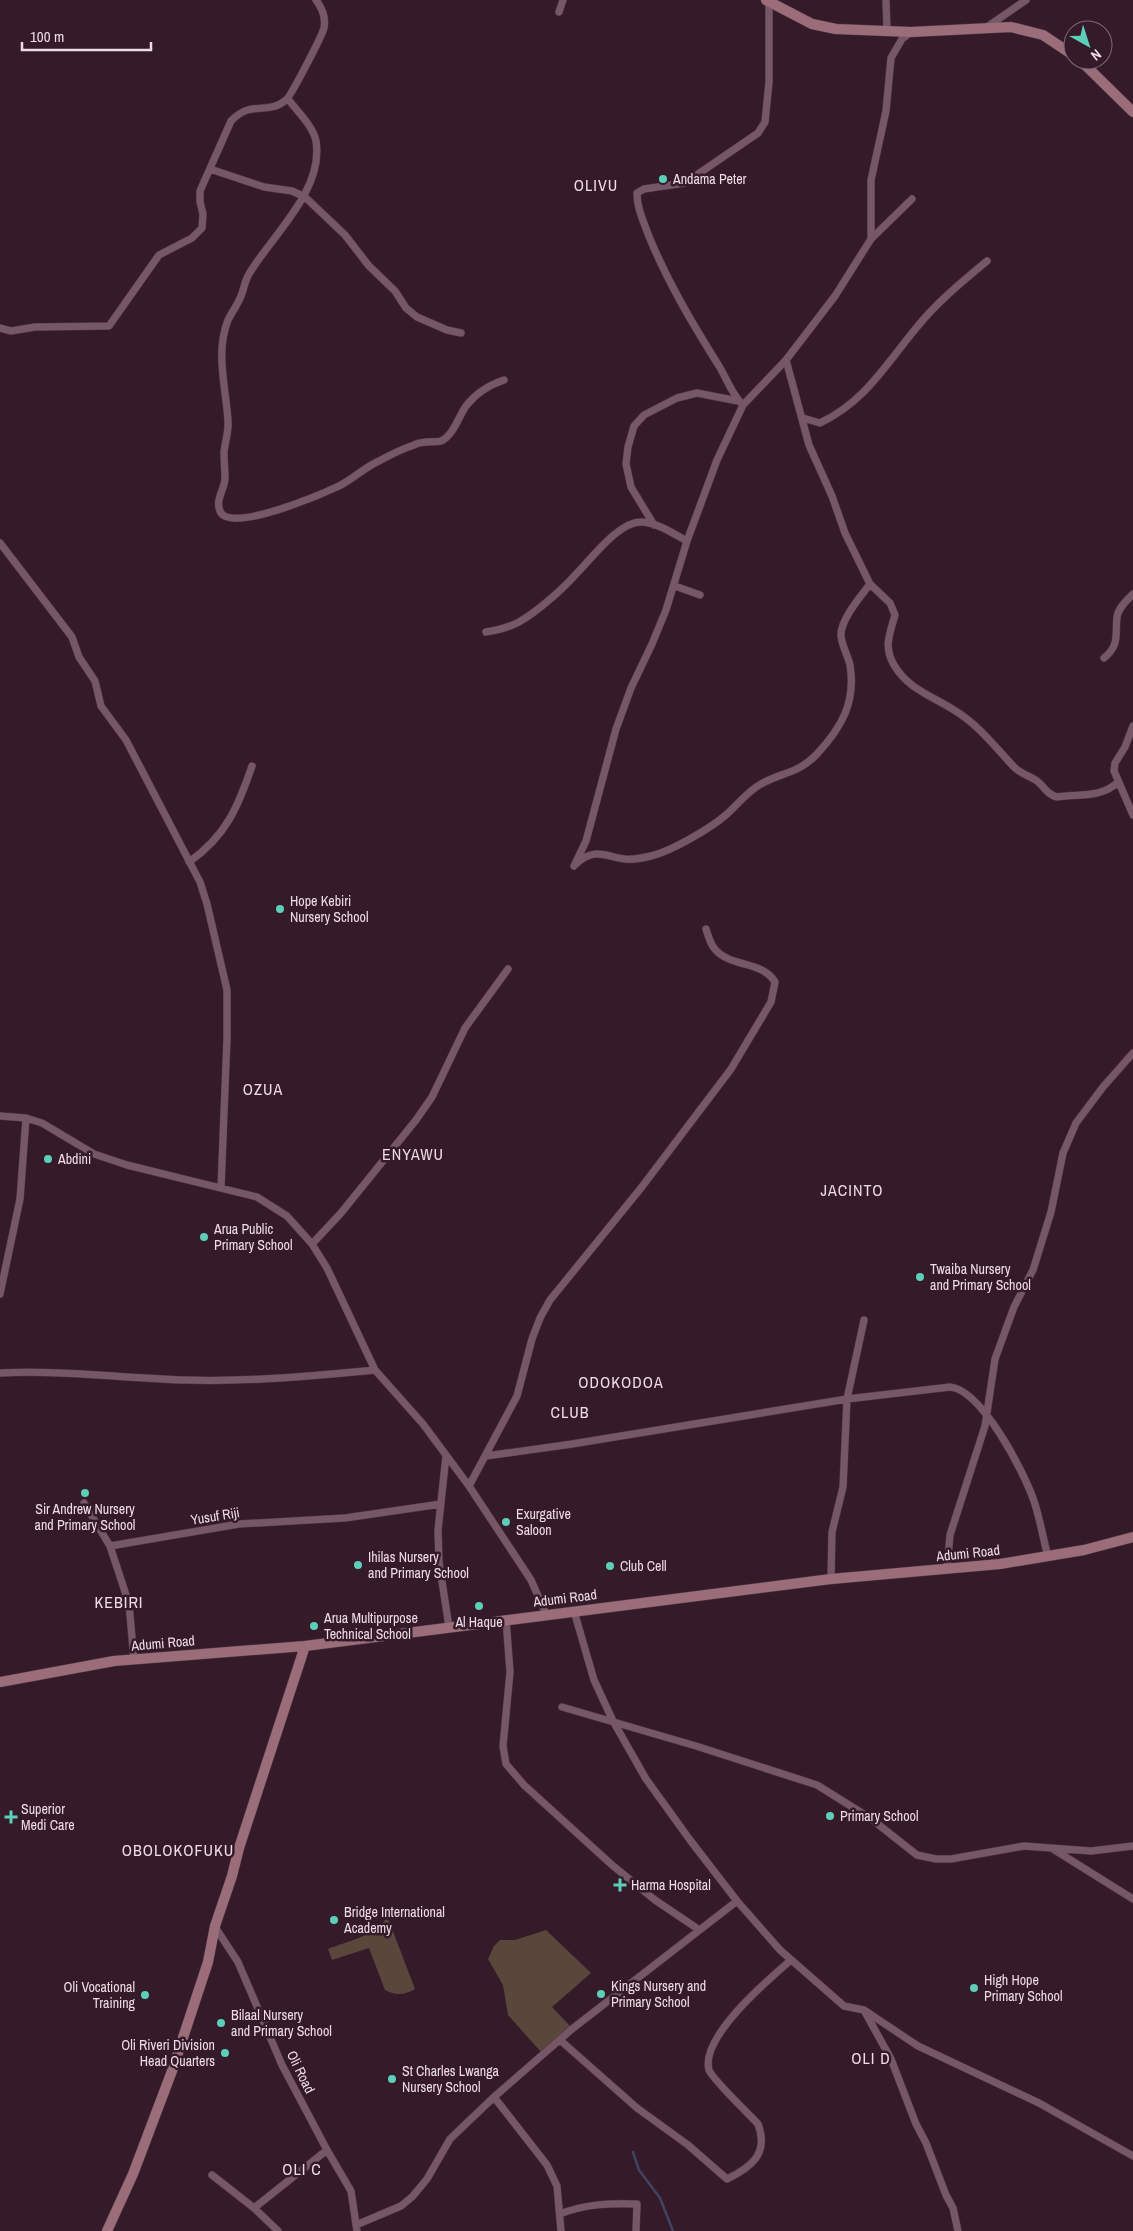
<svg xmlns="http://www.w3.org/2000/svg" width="1133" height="2231" viewBox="0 0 1133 2231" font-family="'Archivo Narrow',sans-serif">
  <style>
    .green { fill: #59473b }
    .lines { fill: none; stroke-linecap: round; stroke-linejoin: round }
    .stream { stroke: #404460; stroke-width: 2.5 }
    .street-casing { stroke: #4e3945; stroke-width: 8 }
    .secondary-casing { stroke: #4e3945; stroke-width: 11 }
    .street { stroke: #765767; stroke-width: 7 }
    .secondary { stroke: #9a6d78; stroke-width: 10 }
    .poi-dot { fill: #5dceb8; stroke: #351b29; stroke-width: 2 }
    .labels { text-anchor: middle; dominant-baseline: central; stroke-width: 5; stroke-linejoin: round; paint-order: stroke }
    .poi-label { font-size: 14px; fill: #eedce5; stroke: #351b29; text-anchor: start }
    .street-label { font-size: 14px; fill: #eedce5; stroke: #351b29 }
    .quarter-label { font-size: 16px; letter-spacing: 1px; fill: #eedce5; stroke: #351b29 }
  </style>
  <rect width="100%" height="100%" fill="#351b29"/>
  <path class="green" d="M386 1919 389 1921 415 1989C404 1995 396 1996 385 1990L369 1948 332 1960 328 1949C348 1941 372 1937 386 1919Z
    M546 1930 591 1973 552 2007 570 2026 541 2052 508 2015 503 1985 488 1959 494 1946 500 1940H515Z"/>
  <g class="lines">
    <path class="stream" d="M633 2152 639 2170 660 2198 673 2231"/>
    <defs>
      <path id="street" d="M886 0 887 30
        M559 12 563 0
        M987 27 1026 0
        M288 99C297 111 313 126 316 141 324 191 272 235 249 274 245 280 244 289 241 296 238 304 232 312 228 320 215 353 226 387 228 421 229 431 225 442 224 452 224 461 225 470 225 479 224 491 214 501 221 513 234 532 322 494 339 486 353 479 365 467 379 461 390 455 402 449 414 445 424 440 434 443 441 441 453 436 459 416 466 406 476 393 489 385 504 380
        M210 169 264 187 292 191 305 197 345 235 369 266 395 291 406 308 417 317 447 330 461 333
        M871 239V180L886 111 891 58 902 39 911 32
        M0 328 11 331 35 327 109 326 159 255 192 238 202 228 203 214 200 202V191L231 121C252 99 267 116 286 100 291 96 322 36 324 28 326 17 323 9 316 0
        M786 360 809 445 832 496 845 533 870 584 890 603 895 615C890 634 883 646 894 665 908 689 932 696 954 710 979 725 995 747 1014 767 1021 774 1030 776 1037 781 1045 787 1046 794 1057 797 1078 794 1102 798 1118 782
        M743 405C732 395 727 379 719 366 692 323 667 281 648 234 643 220 637 208 637 193L644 189 685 183 758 133 765 122 769 82V2
        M803 418 820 423C866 401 886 364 917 327 937 302 963 281 987 261
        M654 525 631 487 626 464 628 447 634 426 644 415 677 398 697 393 738 401
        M0 543 72 637 79 657 95 681 101 706 126 740 200 882 207 904 227 990V1038L221 1188
        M675 586 700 595
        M486 632C498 630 508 628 519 622 538 611 563 589 577 573 592 558 619 521 642 522 658 523 674 534 687 541
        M1104 658C1120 645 1115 635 1117 617 1118 608 1127 600 1133 594
        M1133 726 1125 747 1115 763 1114 771 1133 815
        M189 862C226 836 238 807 252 766
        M576 864C594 847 604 856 625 859 634 860 643 858 651 856 672 851 711 828 727 814 738 804 748 791 761 784 782 772 798 774 817 754 842 727 856 702 850 665 848 656 842 646 841 636 840 620 861 596 870 584
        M574 866 586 841 616 729 631 688 652 644 666 610 687 541 717 460 743 405 786 360 835 296 871 239 912 199
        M0 1116 26 1118 42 1123 94 1154 127 1165 257 1197 287 1216 312 1244 327 1268 375 1370 423 1424 469 1486 531 1580 546 1614
        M312 1244 341 1213 416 1120 432 1097 465 1028 508 969
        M0 1294 20 1199 26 1118
        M0 1373C62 1370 124 1378 186 1380 249 1382 312 1376 375 1370
        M446 1456 438 1530 439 1562 449 1627
        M486 1456 572 1444 847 1399 950 1387C982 1390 1024 1472 1034 1501 1040 1519 1043 1538 1048 1557
        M469 1486 517 1396 532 1339 540 1318 550 1300 641 1188 731 1069 771 1002 775 982C762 960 729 968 714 948 710 943 708 935 706 929
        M84 1503 110 1546 129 1604 134 1660
        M110 1546 239 1524 345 1518 441 1504
        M947 1569 950 1535 985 1426 995 1359 1014 1307 1033 1270 1051 1212 1063 1153 1076 1123 1103 1087 1133 1053
        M831 1579 832 1532 843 1487 847 1399 864 1320
        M574 1611 594 1680 613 1721 646 1779 690 1840 737 1901 780 1950 844 2006 864 2010 918 2046 1039 2103 1133 2156
        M506 1619 510 1672 503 1746 506 1764 524 1785 612 1865 655 1900 698 1929
        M562 1707 696 1746 817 1785 870 1818 917 1855 936 1859H951L1024 1846 1091 1851 1133 1846
        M1053 1849 1133 1899
        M215 1927 238 1962 282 2065 327 2150 351 2191 357 2231
        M865 2012 891 2059 916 2124 926 2143 946 2195 953 2208 958 2231
        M560 2040 637 2108 688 2145 727 2179C752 2167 769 2153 758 2124 749 2114 712 2079 709 2070 700 2037 769 1979 791 1960
        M494 2097 572 2029 737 1901
        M212 2175 254 2208
        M560 2214C585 2204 610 2203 637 2204L636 2231
        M356 2225 401 2206 412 2197 427 2179 450 2139 494 2097 547 2165 557 2186 561 2231
        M278 2231 254 2208 327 2150"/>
      <path id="secondary" d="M766 0 812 24 836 29 911 32 1011 27 1043 35 1073 55
        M1080 60 1133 112
        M0 1682 114 1661 305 1646 831 1579 1000 1564 1084 1550 1133 1537
        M107 2231 133 2174 172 2071 208 1962 215 1926 232 1876 239 1848 305 1646"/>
    </defs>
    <use href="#street" class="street-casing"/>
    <use href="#secondary" class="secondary-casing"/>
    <use href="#street" class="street"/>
    <use href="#secondary" class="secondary"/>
  </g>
  <g class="poi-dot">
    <circle cx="663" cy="179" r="5"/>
    <circle cx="280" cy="909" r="5"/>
    <circle cx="48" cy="1159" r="5"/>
    <circle cx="204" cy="1237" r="5"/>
    <circle cx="920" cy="1277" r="5"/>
    <circle cx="85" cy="1493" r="5"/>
    <circle cx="506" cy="1522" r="5"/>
    <circle cx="358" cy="1565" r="5"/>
    <circle cx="610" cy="1566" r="5"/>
    <circle cx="479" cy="1606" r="5"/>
    <circle cx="314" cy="1626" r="5"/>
    <circle cx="830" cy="1816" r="5"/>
    <path d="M8.5 1809.5h5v5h5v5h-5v5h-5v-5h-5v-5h5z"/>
    <path d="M617.5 1877.5h5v5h5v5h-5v5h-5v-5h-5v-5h5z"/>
    <circle cx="334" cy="1920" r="5"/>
    <circle cx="974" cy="1988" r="5"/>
    <circle cx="601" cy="1994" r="5"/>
    <circle cx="145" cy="1995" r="5"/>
    <circle cx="221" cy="2023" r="5"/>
    <circle cx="225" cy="2053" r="5"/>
    <circle cx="392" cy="2079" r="5"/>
  </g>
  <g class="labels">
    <g class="poi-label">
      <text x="673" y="179">Andama Peter</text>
      <text x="290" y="901">Hope Kebiri<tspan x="290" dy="16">Nursery School</tspan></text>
      <text x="58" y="1159">Abdini</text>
      <text x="214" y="1229">Arua Public<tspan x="214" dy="16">Primary School</tspan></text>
      <text x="930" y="1269">Twaiba Nursery<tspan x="930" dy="16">and Primary School</tspan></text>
      <text x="85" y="1509" text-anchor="middle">Sir Andrew Nursery<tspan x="85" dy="16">and Primary School</tspan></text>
      <text x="516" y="1514">Exurgative<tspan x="516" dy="16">Saloon</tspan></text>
      <text x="368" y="1557">Ihilas Nursery<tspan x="368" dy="16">and Primary School</tspan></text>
      <text x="620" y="1566">Club Cell</text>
      <text x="324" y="1618">Arua Multipurpose<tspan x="324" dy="16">Technical School</tspan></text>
      <text x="479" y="1622" text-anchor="middle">Al Haque</text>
      <text x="21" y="1809">Superior<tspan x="21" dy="16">Medi Care</tspan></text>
      <text x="840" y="1816">Primary School</text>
      <text x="631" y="1885">Harma Hospital</text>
      <text x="344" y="1912">Bridge International<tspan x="344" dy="16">Academy</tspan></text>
      <text x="984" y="1980">High Hope<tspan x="984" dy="16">Primary School</tspan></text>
      <text x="611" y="1986">Kings Nursery and<tspan x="611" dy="16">Primary School</tspan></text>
      <text x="135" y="1987" text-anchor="end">Oli Vocational<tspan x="135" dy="16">Training</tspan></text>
      <text x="231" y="2015">Bilaal Nursery<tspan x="231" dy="16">and Primary School</tspan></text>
      <text x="215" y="2045" text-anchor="end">Oli Riveri Division<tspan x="215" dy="16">Head Quarters</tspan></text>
      <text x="402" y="2071">St Charles Lwanga<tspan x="402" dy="16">Nursery School</tspan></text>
    </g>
    <g class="street-label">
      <text transform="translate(215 1516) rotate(-9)">Yusuf Riji</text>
      <text transform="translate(968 1553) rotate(-6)">Adumi Road</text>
      <text transform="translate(565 1598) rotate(-7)">Adumi Road</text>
      <text transform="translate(163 1643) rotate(-5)">Adumi Road</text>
      <text transform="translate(301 2072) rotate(64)">Oli Road</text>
    </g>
    <g class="quarter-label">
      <text x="596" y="185">OLIVU</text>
      <text x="263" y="1089">OZUA</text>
      <text x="413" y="1154">ENYAWU</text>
      <text x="852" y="1190">JACINTO</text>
      <text x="621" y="1382">ODOKODOA</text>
      <text x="570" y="1412">CLUB</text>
      <text x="119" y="1602">KEBIRI</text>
      <text x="178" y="1850">OBOLOKOFUKU</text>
      <text x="871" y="2058">OLI D</text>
      <text x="302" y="2169">OLI C</text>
    </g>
  </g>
  <g transform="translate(1088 45) rotate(141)"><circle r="24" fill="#351b29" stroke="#7f6874"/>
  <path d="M0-4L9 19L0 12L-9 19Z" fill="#5dceb8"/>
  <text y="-8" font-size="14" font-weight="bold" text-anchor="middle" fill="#eedce5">N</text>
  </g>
  <path d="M22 42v8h129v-8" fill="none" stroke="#eedce5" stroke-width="2.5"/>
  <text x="30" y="42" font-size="15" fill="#eedce5" stroke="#351b29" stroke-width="4" paint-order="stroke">100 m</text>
</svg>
